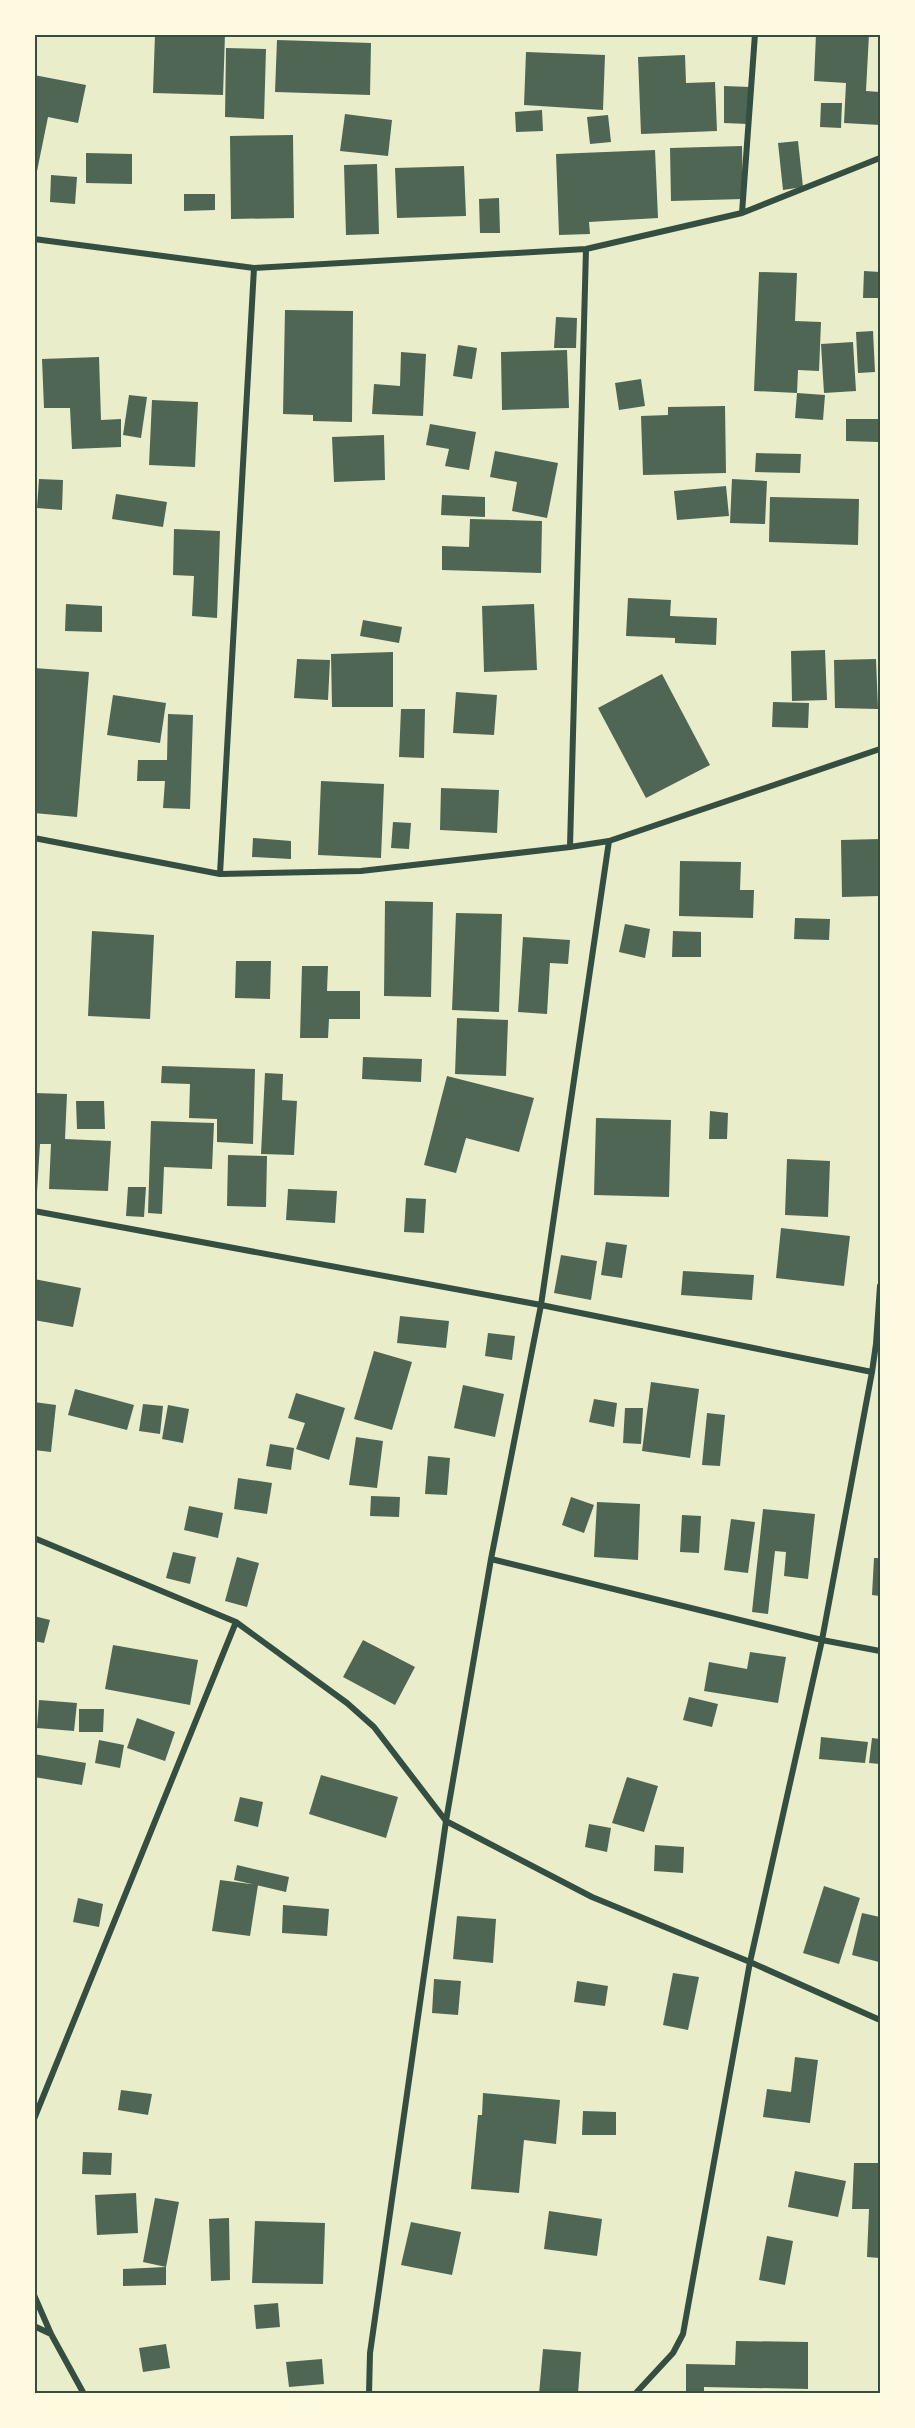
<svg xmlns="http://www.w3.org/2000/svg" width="915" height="2428" viewBox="0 0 915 2428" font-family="'Open Sans',sans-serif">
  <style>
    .building { fill: #4f6655 }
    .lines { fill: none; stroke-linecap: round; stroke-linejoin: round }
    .minor { stroke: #344e41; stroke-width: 6 }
    .neatline { fill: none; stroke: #344e41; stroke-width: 2 }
  </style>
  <rect width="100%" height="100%" fill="#e9edc9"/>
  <path class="building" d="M155 34H225L223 95 153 93Z
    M816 34H869L866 91 880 92V125L844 123 846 83 814 81Z
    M277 40 371 43 370 95 275 92Z
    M226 48 266 49 264 119 225 117Z
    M526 52 605 55 603 110 524 105Z
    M685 55 686 83 715 82 717 131 641 134 638 57Z
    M34 75 86 85 78 123 48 117 36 176Z
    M724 86 750 87 748 124 724 123Z
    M821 103H842L841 128 820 127Z
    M542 110 543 131 516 132 515 112Z
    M345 114 392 120 388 156 340 151Z
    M608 115 611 142 590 144 587 117Z
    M293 135 294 218 231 219 230 136Z
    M798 141 803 187 783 190 778 143Z
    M742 146 743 199 671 201 670 148Z
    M655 150 658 218 589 222 590 234 559 235 556 154Z
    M86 153 132 154V184L86 183Z
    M377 164 379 234 346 235 344 165Z
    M464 166 466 216 397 218 395 168Z
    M51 175 77 177 75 204 50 202Z
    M184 194H215V210L184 211Z
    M499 198 500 233H480L479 199Z
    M864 271 880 272V298H863Z
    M759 272 797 273 795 321 821 322 819 371 798 370 797 393 754 391Z
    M285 310 353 311 352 422 313 421V415L283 414Z
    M556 317 577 318 576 348H554Z
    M873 331 875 372 858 373 856 332Z
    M853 342 856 391 824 393 821 344Z
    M458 345 477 348 472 379 453 376Z
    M567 350 569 408 502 410 501 352Z
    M401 352 426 354 423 416 372 414 374 384 400 386Z
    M99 357 101 420 121 419V447L72 449 70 408H44L42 359Z
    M641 379 645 406 619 410 615 383Z
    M797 393 825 395 823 420 795 418Z
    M129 395 147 397 141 438 123 435Z
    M152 400 198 402 195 467 149 465Z
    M725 406 726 473 643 475 641 416 668 415V407Z
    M846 419H879V442L846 441Z
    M430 424 476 432 469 470 445 466 449 449 426 445Z
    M384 435 385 480 334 482 332 437Z
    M495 451 558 463 547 518 512 511 517 482 490 477Z
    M756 453 801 454 800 473 755 472Z
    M39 479 63 480 62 510 37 508Z
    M732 479 767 481 765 524 730 523Z
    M726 486 729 516 677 520 674 491Z
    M116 494 167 502 163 527 112 519Z
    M442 495 485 497V517L441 515Z
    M770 497 859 499 858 545 769 542Z
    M470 519 542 521 541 573 442 570V546L469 547Z
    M174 529 220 531 217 618 192 616 194 576 173 575Z
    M628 598 671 600 670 616 717 618 716 645 675 643V638L626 636Z
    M66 604 102 606V632L65 631Z
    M534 604 537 670 484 672 482 606Z
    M363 620 402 627 399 643 360 636Z
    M825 650 827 700 792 701 791 651Z
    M393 652V707H332L331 654Z
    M297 659 330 660 328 700 294 698Z
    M876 659 878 709 835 708 834 660Z
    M34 668 89 672 77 817 34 813Z
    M662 674 710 765 646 798 598 708Z
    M456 692 497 695 494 735 453 733Z
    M113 695 166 703 160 743 107 735Z
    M773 702 809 703 808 728 772 727Z
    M401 709H425L424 758 399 757Z
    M168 714 193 715 190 809 163 808 165 781H137L138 760H167Z
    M321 781 384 784 381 858 318 855Z
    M441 788 499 790 497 833 440 830Z
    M393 822 411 823 409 849 391 848Z
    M253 838 291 841V859L252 857Z
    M880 839V896L842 897 841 840Z
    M680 861 741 862 740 890H754L753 918 679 916Z
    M385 901 433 902 431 997 384 996Z
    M456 913 502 914 499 1012 452 1010Z
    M795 918 830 919 829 940 794 939Z
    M625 924 650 929 645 958 619 952Z
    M92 931 154 935 150 1019 88 1016Z
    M673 931 701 932V957H672Z
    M523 937 570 940 568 964 550 963 547 1014 518 1012Z
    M236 961H271L270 999 235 998Z
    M302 966H328L327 991H360V1019H329L328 1038H300Z
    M457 1018 508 1020 506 1076 455 1074Z
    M363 1057 422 1059 421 1082 362 1079Z
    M162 1066 255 1069 253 1144 217 1142V1119L189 1118 190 1084 161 1083Z
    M265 1073 283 1074 282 1100 297 1101 294 1155 261 1154Z
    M447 1076 534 1098 519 1152 466 1138 456 1173 424 1165Z
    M34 1093 67 1094 65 1139 111 1141 108 1191 49 1189 51 1144H40L37 1192H34Z
    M76 1101H104L105 1129H77Z
    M710 1111 728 1113 727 1139H709Z
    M596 1118 671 1120 669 1197 594 1195Z
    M151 1121 214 1123 212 1169 164 1167 162 1214 148 1213Z
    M228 1155 267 1156 266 1207 227 1206Z
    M787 1159 830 1161 828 1217 785 1215Z
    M128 1187H146L144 1217 126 1216Z
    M288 1189 337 1191 335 1223 286 1220Z
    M406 1198 426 1199 424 1233 404 1232Z
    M781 1228 850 1236 844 1286 776 1278Z
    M606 1242 627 1245 622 1278 601 1275Z
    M561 1255 597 1261 591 1300 554 1293Z
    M683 1271 754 1275 752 1300 681 1295Z
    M34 1279 81 1288 73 1327 34 1320Z
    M400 1316 449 1321 446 1348 397 1343Z
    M488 1333 515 1336 512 1360 485 1356Z
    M374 1351 412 1362 392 1430 354 1419Z
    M651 1382 699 1389 690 1458 642 1451Z
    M463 1385 504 1394 495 1437 454 1428Z
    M75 1389 134 1405 127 1430 68 1415Z
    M296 1393 345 1408 329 1460 296 1449 305 1423 288 1418Z
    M594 1399 617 1403 614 1427 589 1422Z
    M34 1402 56 1405 51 1452 34 1450Z
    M143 1404 163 1406 160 1434 139 1431Z
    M168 1405 189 1409 183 1443 162 1439Z
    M625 1408H643L641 1444 623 1443Z
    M707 1413 725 1415 720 1466 702 1465Z
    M356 1437 383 1441 377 1488 349 1485Z
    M270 1444 294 1448 291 1470 266 1466Z
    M428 1456 450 1458 447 1495 425 1494Z
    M238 1478 272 1483 267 1514 234 1509Z
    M371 1496 400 1497 399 1517 370 1516Z
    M571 1497 594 1505 584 1533 562 1525Z
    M597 1502 640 1504 638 1560 594 1557Z
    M189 1506 223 1513 218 1538 184 1530Z
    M763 1509 815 1514 808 1579 784 1576 786 1552 775 1551 768 1614 752 1612Z
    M682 1515 701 1516 699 1553 680 1552Z
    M731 1519 755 1522 748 1573 724 1570Z
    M173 1552 196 1557 190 1584 166 1578Z
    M237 1557 259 1563 247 1607 225 1601Z
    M874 1558H880V1596L872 1595Z
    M34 1616 50 1620 44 1643 34 1641Z
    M363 1640 415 1667 395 1705 343 1677Z
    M113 1645 198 1660 190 1705 105 1689Z
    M750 1652 786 1657 778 1703 704 1691 709 1662 747 1669Z
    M689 1697 718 1704 712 1727 683 1720Z
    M39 1700 77 1703 74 1731 37 1728Z
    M79 1709H104L103 1732H79Z
    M137 1718 175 1732 165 1761 127 1748Z
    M821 1737 868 1742 865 1763 819 1759Z
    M872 1738 880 1739V1764L869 1763Z
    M99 1740 124 1745 120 1768 95 1763Z
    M34 1754 86 1763 82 1785 34 1777Z
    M321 1775 398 1797 386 1838 309 1814Z
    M627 1777 658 1786 644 1832 612 1823Z
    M240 1797 263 1802 258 1827 234 1821Z
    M589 1824 611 1828 607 1852 585 1847Z
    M655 1845 684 1847 683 1873 654 1871Z
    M237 1865 289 1877 286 1892 234 1880Z
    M220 1880 258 1885 250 1936 212 1931Z
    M824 1886 860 1898 839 1964 803 1953Z
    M78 1898 103 1904 99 1927 73 1922Z
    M283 1905 329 1909 327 1936 282 1933Z
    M862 1913 880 1917 879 1962 852 1955Z
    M457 1916 496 1919 493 1963 453 1959Z
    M673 1973 699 1977 688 2030 663 2025Z
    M434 1979 461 1981 458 2015 432 2013Z
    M577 1981 608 1986 605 2006 574 2002Z
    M795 2057 818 2060 810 2123 763 2117 767 2089 791 2092Z
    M121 2090 152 2094 148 2115 118 2110Z
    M483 2093 560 2100 556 2144 524 2140 519 2193 471 2189 478 2115H482Z
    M583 2111 616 2112V2135H582Z
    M83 2152 112 2153 111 2175 82 2174Z
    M854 2163H880V2258L867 2257 869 2209H852Z
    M795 2171 846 2181 838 2217 788 2207Z
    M136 2193 138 2233 97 2235 95 2195Z
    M155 2198 179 2202 166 2267 143 2262Z
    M549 2211 602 2219 597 2256 544 2249Z
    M229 2218 230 2280 211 2281 209 2219Z
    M255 2221 325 2223 323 2284 252 2283Z
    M411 2222 461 2232 452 2275 401 2265Z
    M767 2236 793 2241 785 2285 759 2280Z
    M166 2267V2285L123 2286V2269Z
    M278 2303 280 2327 256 2329 254 2305Z
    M736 2341 808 2342V2389L704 2387V2394H686V2364L735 2365Z
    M166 2344 170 2368 143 2372 139 2348Z
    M543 2349 581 2352 578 2394H539Z
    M322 2359 324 2384 289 2387 286 2362Z"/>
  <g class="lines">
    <path class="minor" d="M742 213 755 34
      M34 239 254 268 586 249 742 213 880 158
      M34 838 220 874 361 871 570 847 609 841 880 749
      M570 847 586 249
      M220 874 254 268
      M34 1211 541 1305 872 1372 876 1344H880
      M876 1344 880 1286
      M34 1538 236 1622 347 1703 374 1727 446 1821 592 1897 750 1962 880 2020
      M491 1559 822 1640 880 1651
      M34 2119 236 1622
      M34 2295 51 2334 84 2394
      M34 2326 51 2334
      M369 2394 370 2353 446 1821 491 1559 541 1305 609 841
      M635 2394 673 2353 683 2334 750 1962 822 1640 872 1372"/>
  </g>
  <rect width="915" height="2428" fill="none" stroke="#fefae0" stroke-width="72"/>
  <rect x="36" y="36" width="843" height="2356" class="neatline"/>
</svg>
